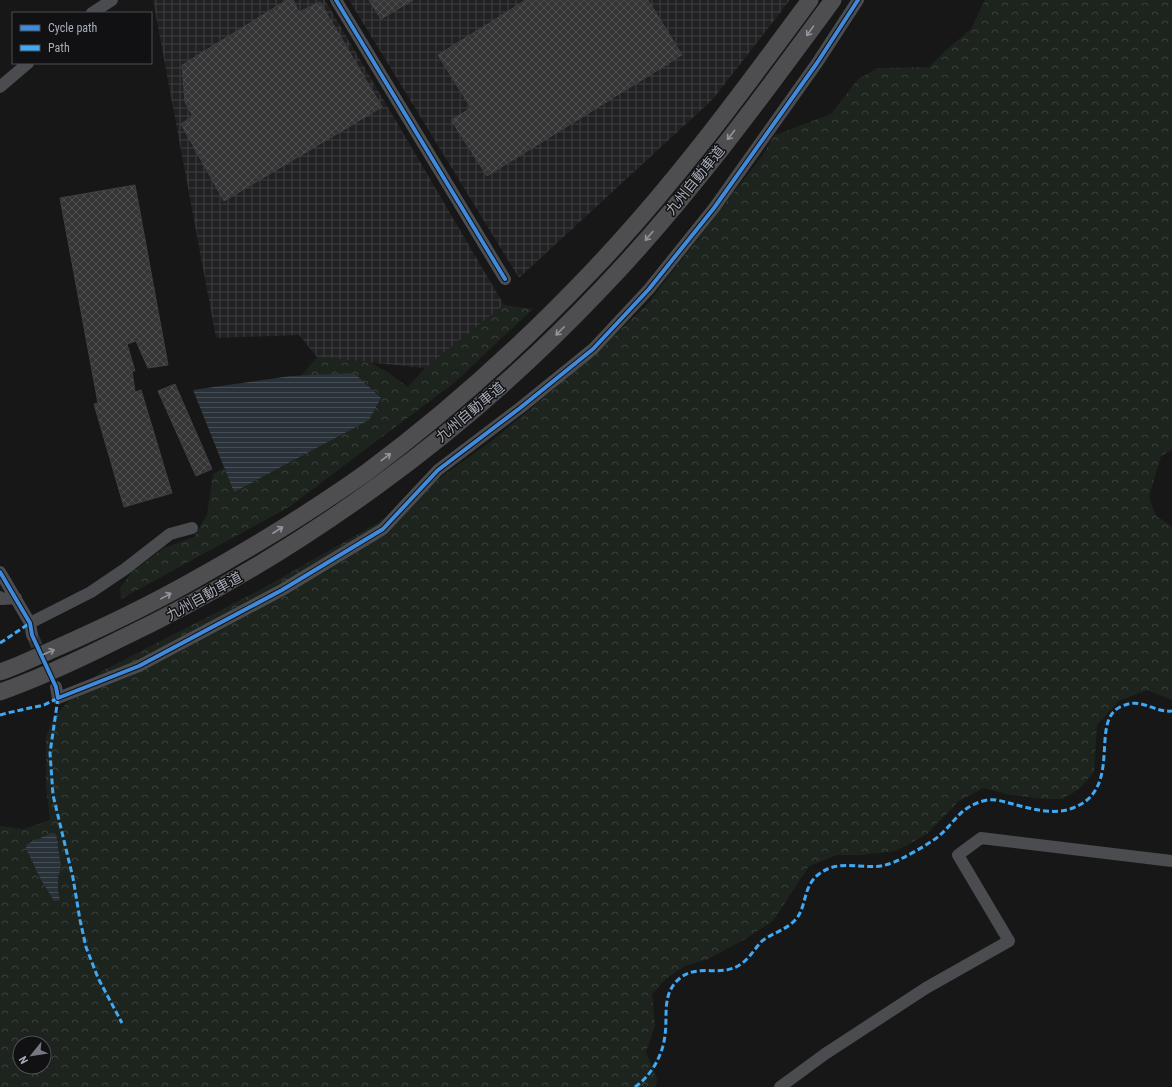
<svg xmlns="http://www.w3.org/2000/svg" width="1172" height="1087" viewBox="0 0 1172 1087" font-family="'Roboto Condensed','Noto Sans JP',sans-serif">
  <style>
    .industrial { fill: url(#industrial-grid) }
    .forest { fill: url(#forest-crowns); fill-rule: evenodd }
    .water { fill: url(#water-rules) }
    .building { fill: url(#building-cross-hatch); stroke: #3f4043 }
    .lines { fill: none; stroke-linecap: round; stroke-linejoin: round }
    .minor-tunnel { stroke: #343537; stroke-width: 12; stroke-dasharray: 12 6; stroke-linecap: butt }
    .minor { stroke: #4b4c50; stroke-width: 12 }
    .highway { stroke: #4e4e51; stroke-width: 17 }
    .quiet { stroke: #3fa9f5; stroke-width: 3; stroke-dasharray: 6 3; stroke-linecap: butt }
    .cycleway-casing { stroke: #111113; stroke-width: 6 }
    .cycleway { stroke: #408adc; stroke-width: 4 }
    .oneway { stroke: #92959e }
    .labels { text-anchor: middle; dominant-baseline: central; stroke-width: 3; stroke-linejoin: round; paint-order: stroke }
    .street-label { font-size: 14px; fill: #a8adb8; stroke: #111113 }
  </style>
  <defs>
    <pattern id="industrial-grid" width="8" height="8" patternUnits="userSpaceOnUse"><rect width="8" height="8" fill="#212123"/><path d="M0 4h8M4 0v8" fill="none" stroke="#3e3f41"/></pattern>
    <pattern id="forest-crowns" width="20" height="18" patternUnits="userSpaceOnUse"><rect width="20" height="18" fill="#1d241e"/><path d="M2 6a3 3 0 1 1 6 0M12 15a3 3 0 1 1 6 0" fill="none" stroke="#3b413d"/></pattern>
    <pattern id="water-rules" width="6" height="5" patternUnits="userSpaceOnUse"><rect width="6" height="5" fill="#2a3239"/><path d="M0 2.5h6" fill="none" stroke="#464d54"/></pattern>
    <pattern id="building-cross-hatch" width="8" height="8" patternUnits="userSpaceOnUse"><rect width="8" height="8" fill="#353536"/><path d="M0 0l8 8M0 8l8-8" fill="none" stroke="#4f5051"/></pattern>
  </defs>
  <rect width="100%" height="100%" fill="#171717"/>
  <path class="industrial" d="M153 0H325L504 305 425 368 317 357 299 335 216 338Z
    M349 0H790L713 99 519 278Z"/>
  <path class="forest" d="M985 0H1172V450L1161 456 1149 497 1156 516 1172 526V700L1147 690 1119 701 1097 725 1094 772 1078 790 1062 799H1044L1011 795 984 788 959 801 927 834 896 851 862 855H837L809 866 773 921 745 939 708 959 685 966 667 978 652 994 655 1025 646 1052 657 1079 656 1087H0V826L23 829 50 820 46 785V737L53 718 85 683 104 670 258 591 379 522 494 439 596 354 648 303 762 156 775 135 831 114 858 79 878 68 929 67 945 51 971 29ZM20 1043H44V1067H20Z
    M504 305 533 309 454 383 289 507 121 599 120 588 132 572 164 548 194 537 207 515 213 474 224 468 234 492 354 373 301 376 317 357 370 362 389 373 408 387 425 368Z"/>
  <path class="water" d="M354 373 381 398 369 420 234 492 193 390 291 376Z
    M52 833 56 834 61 866 58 878V891L60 900 54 901 40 878 26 848 27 844Z"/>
  <path class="building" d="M287 0H293L299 12 320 2 382 107 224 201 181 124 193 116 185 102 182 65Z
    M369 0H413L381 19Z
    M526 0H648L682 55 487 176 451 120 471 108 438 55Z
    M135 185 168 365 148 368 136 341 127 344 135 371H132L135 392 141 390 172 493 124 507 94 404 98 403 60 198Z
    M175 384 212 469 196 476 158 391Z"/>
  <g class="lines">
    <path class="minor-tunnel" d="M32 635 52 679"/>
    <path class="minor" d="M336 0 505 279
      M92 13 112 0
      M0 87 28 63
      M0 572 30 623 32 635
      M0 597 2 599 16 598
      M30 623 91 592 125 569 170 534 192 528
      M56 687 58 698 139 666 282 590 383 529 438 470 520 408 593 349 649 289 714 208 817 63 858 0
      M780 1087 825 1054 926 988 1009 941 958 855 981 838 1172 861"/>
    <path class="highway" d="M0 672C18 666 36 657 54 649 102 628 148 606 194 580 253 547 311 512 367 472 449 411 525 342 595 268 674 185 742 92 810 0
      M0 692C40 678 78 660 116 641 300 554 466 433 605 285 689 197 761 98 833 0"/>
    <path class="quiet" d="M0 643 30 623
      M58 698 50 753 53 795 73 878 80 920 86 947 98 978 122 1023
      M0 715 7 713 44 705 58 698
      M635 1087C651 1076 663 1055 665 1035 668 1015 661 994 680 978 699 963 722 978 741 964 750 958 755 948 762 941 774 932 787 930 797 918 807 904 803 886 819 874 841 857 865 872 889 864 899 861 931 843 939 836 956 821 959 808 983 801 992 798 1001 801 1009 803 1029 808 1053 816 1073 808 1124 789 1089 722 1120 707 1142 696 1153 713 1172 711"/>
    <defs>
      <path id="cycleway" d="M336 0 505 279
        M0 572 30 623 32 635 56 687 58 698 139 666 282 590 383 529 438 470 520 408 593 349 649 289 714 208 817 63 858 0"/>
    </defs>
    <use href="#cycleway" class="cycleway-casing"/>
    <use href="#cycleway" class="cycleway"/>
  </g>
  <defs><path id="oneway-shaft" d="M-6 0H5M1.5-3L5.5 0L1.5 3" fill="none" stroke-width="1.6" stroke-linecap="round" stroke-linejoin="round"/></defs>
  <g class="oneway">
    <use href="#oneway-shaft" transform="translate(810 31) rotate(126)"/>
    <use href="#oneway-shaft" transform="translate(731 135) rotate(128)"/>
    <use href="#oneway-shaft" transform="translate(649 236) rotate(130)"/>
    <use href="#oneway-shaft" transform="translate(560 331) rotate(135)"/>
    <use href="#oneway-shaft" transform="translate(386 457) rotate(-37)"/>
    <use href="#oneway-shaft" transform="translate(278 530) rotate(-33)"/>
    <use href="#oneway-shaft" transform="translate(166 596) rotate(-29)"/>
    <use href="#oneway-shaft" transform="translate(49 652) rotate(-24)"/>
  </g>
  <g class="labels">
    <g class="street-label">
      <text transform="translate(695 180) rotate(-51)">九州自動車道</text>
      <text transform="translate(470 412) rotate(-40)">九州自動車道</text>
      <text transform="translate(204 596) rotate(-29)">九州自動車道</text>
    </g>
  </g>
  <rect x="12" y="12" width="140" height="52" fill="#111113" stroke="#4d4f55"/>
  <rect x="20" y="25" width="20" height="6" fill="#408adc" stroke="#4d4f55"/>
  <text x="48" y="32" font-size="12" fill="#a8adb8">Cycle path</text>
  <rect x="20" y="45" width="20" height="6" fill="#3fa9f5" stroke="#4d4f55"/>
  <text x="48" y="52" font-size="12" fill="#a8adb8">Path</text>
  <g transform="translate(32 1055) rotate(240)"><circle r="19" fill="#111113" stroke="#4d4f55"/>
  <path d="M0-3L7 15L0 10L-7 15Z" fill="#757880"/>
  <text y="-6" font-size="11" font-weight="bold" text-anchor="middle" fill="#a8adb8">N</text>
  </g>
</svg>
